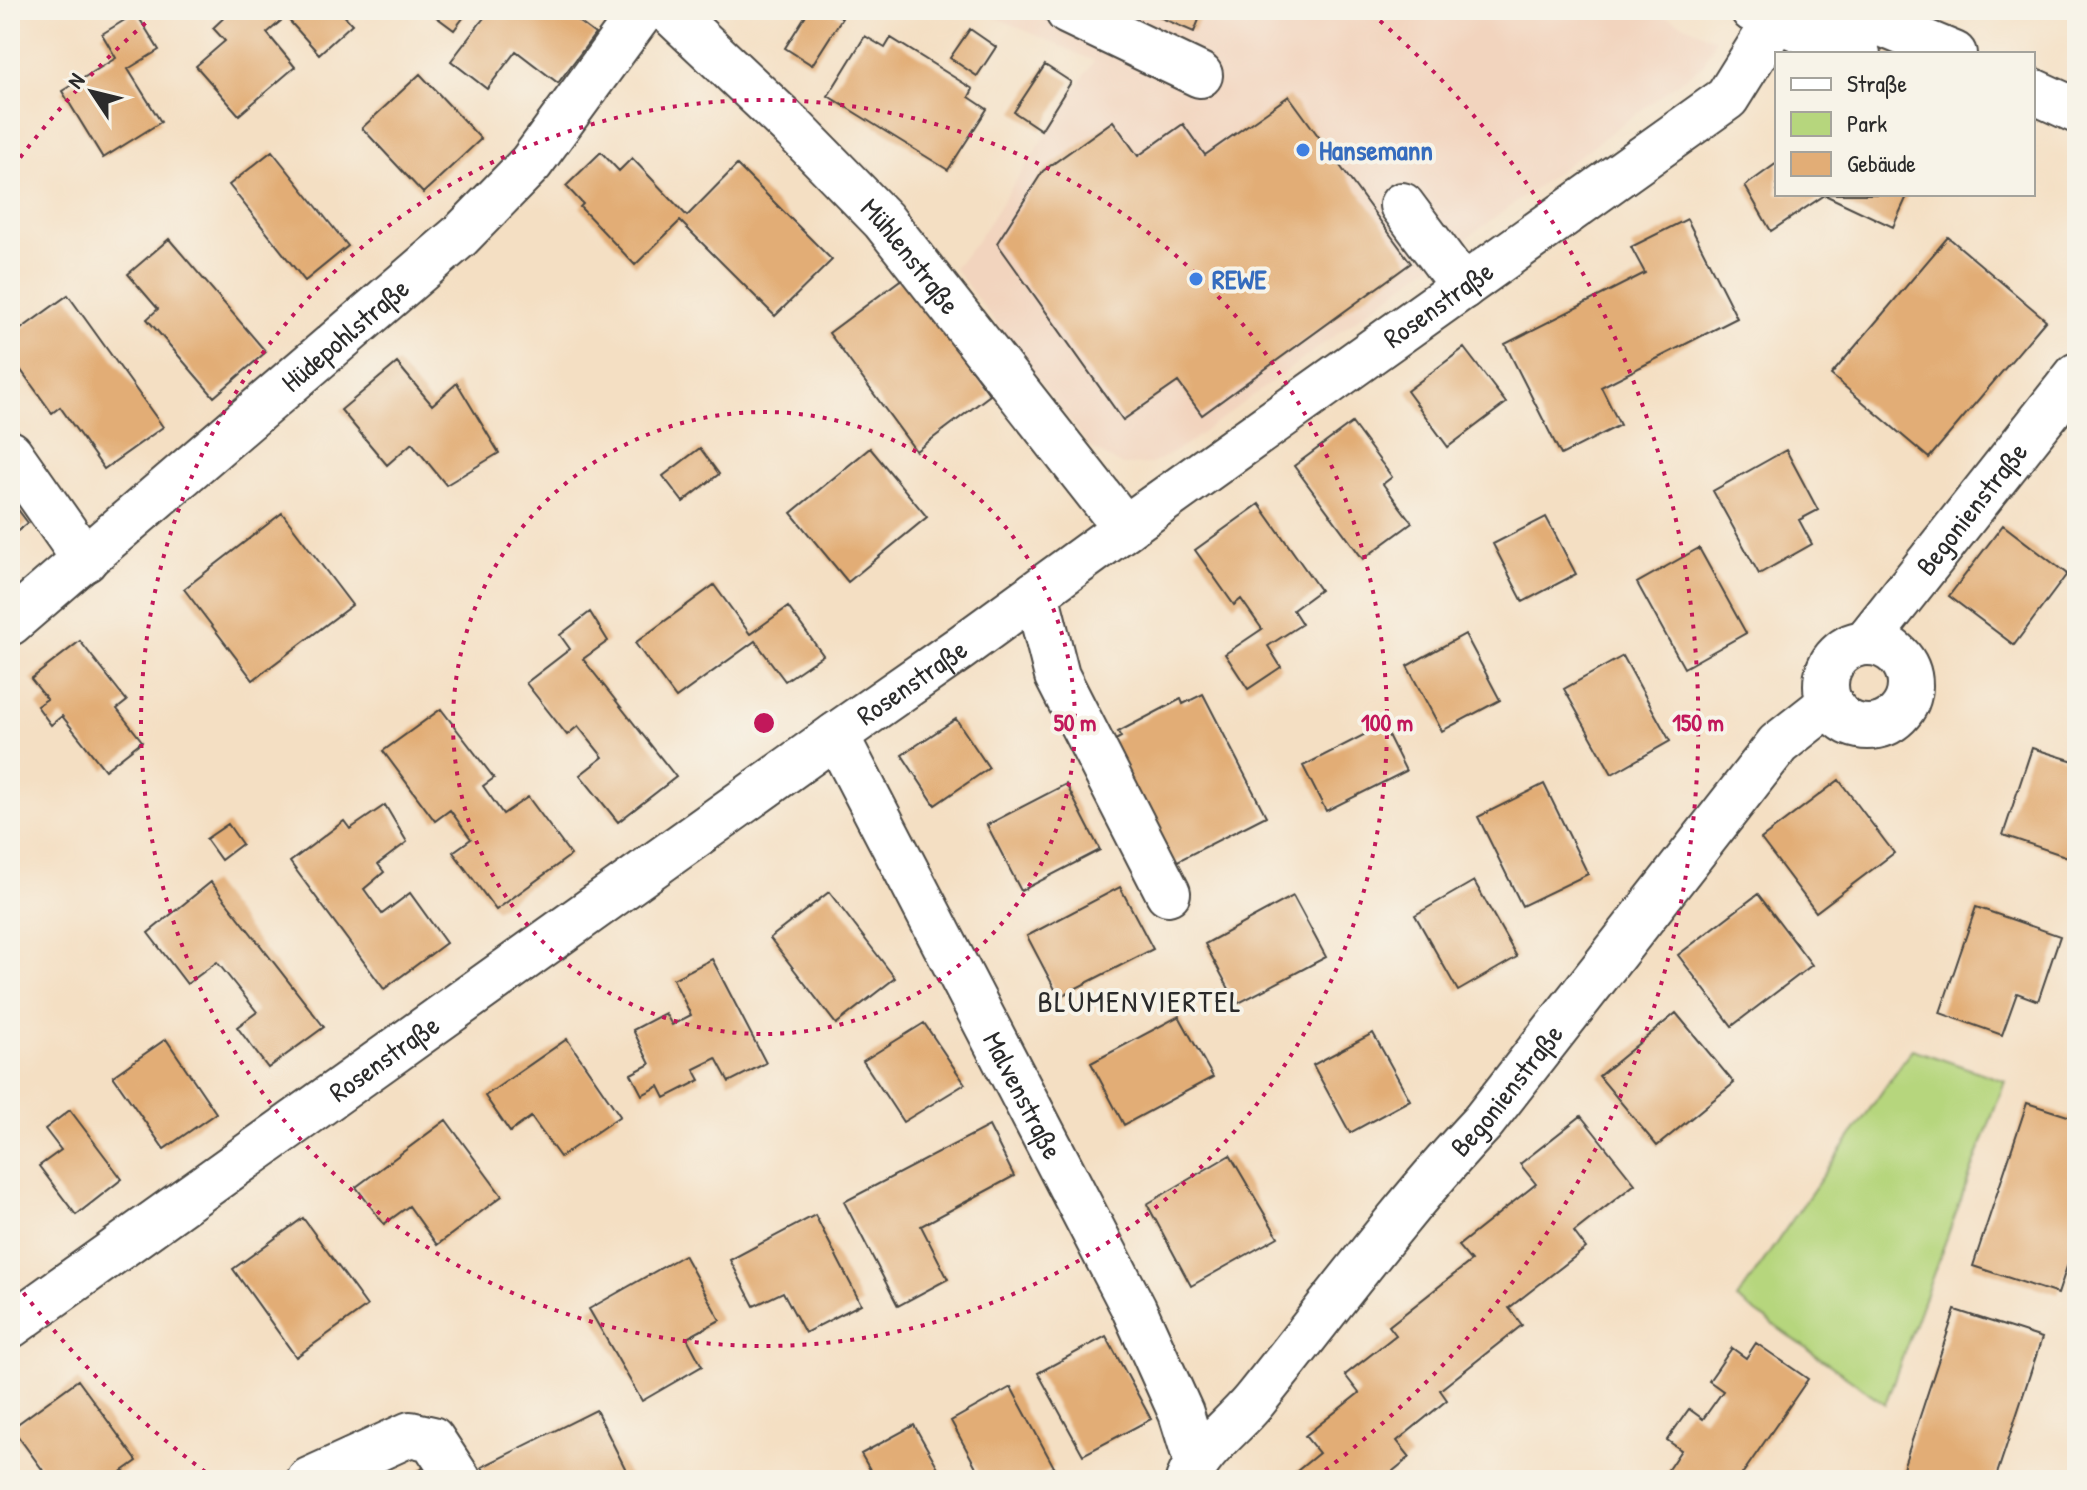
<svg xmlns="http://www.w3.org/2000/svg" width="2087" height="1490" viewBox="0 0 2087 1490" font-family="'Patrick Hand',sans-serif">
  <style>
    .built { fill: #f2d4be }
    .green { fill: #b6d67d; stroke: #708054; stroke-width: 2 }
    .building { fill: #e2ad76 }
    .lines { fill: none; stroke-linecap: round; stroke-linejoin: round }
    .minor-casing { stroke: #494642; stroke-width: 48 }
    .minor { stroke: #fff; stroke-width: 44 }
    .ring { fill: none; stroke: #c2185b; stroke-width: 4; stroke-dasharray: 4 8 }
    .shop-dot { fill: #3f7fe0; stroke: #f7f3e8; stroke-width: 3 }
    .labels { text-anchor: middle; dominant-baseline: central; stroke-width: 8; stroke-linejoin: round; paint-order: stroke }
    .shop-label { font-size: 28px; font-weight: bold; fill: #366cbe; stroke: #f7f3e8; text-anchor: start }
    .street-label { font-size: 28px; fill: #2b2b2b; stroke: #f7f3e8 }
    .neighbourhood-label { font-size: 30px; letter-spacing: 2px; fill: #2b2b2b; stroke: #f7f3e8 }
    .centre { fill: #c2185b; stroke: #f7f3e8; stroke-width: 4 }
    .ring-label { font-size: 24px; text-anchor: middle; font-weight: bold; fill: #c2185b; stroke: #f7f3e8; stroke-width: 8; stroke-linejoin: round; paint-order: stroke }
  </style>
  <rect width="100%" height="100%" fill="#f7f3e8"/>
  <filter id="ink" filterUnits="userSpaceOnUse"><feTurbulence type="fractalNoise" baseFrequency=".0125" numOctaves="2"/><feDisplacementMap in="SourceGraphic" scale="16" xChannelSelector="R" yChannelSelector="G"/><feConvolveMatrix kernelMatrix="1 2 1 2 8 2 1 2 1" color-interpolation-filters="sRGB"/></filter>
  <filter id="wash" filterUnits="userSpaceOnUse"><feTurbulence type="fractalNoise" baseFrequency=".006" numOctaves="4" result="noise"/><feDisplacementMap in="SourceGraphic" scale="32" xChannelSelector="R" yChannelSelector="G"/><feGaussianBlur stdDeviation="1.8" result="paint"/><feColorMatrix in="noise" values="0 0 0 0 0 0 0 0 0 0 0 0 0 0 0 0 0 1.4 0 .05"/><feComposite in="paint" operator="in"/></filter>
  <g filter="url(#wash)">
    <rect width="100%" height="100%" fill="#f4dfc3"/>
    <path class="built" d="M979 10H1653L1715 39 1704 64 1183 447 1151 464 1121 465 1090 447 954 268 976 242 1094 61Z"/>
    <path class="green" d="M1912 1049 2005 1081 1885 1404 1737 1299Z"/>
    <g id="blocks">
      <path class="building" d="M232 10H272L282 20 267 33 295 67 239 115 196 66 225 41 213 28Z
        M294 10H339L352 24 319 54 286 17Z
        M427 10H469L454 30Z
        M490 10H563L595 34 558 83 516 51 487 89 451 61Z
        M809 10H830L842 18 812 65 785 48Z
        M1143 10H1203L1194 32Z
        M136 13 159 50 128 69 161 122 103 158 62 91 116 58 102 34Z
        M970 29 996 47 977 76 950 58Z
        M865 36 885 48 891 38 973 89 969 97 987 109 948 170 828 96Z
        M1045 65 1071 82 1041 130 1014 112Z
        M420 74 481 139 423 193 362 128Z
        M1289 96 1411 263 1202 415 1178 382 1123 420 997 243 1043 171 1113 121 1138 156 1183 124 1205 155Z
        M272 151 348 246 305 281 229 185Z
        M601 152 619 171 632 158 687 216 737 165 832 260 775 316 680 221 635 265 580 207 583 204 566 186Z
        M1777 163V194H1908L1893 227 1825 195 1771 231 1745 186Z
        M1687 219 1737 318 1601 387 1620 425 1561 455 1505 344 1645 273 1631 247Z
        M1948 237 2046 320 1929 458 1831 375Z
        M169 239 266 352 214 397 147 319 158 309 128 274Z
        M903 278 990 395 916 451 829 333Z
        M68 295 163 427 104 469 60 407 52 413 10 355V337Z
        M1464 348 1506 403 1448 447 1407 391Z
        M397 363 432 405 457 383 499 453 446 485 412 443 387 465 341 410Z
        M1352 423 1392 477 1383 484 1412 523 1363 559 1294 466Z
        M700 448 719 474 683 502 663 476Z
        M870 448 927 517 848 582 791 513Z
        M1786 450 1818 510 1799 520 1812 544 1759 574 1713 491Z
        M10 499 28 523 10 537Z
        M1259 504 1320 590 1293 610 1302 624 1268 646 1281 667 1248 689 1225 654 1262 629 1241 599 1234 605 1195 550Z
        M282 513 352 605 253 680 184 589Z
        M1546 517 1576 574 1523 602 1493 544Z
        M2003 525 2067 574 2014 645 1949 596Z
        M1699 548 1746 633 1684 668 1637 583Z
        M714 585 750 634 788 607 823 655 785 681 755 641 676 698 635 643Z
        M590 612 608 641 583 659 676 777 618 822 580 775 603 757 578 726 567 735 526 683 570 649 560 635Z
        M1465 634 1500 700 1442 731 1407 666Z
        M80 641 127 701 117 709 142 741 105 770 62 716 51 725 37 706 47 699 31 679Z
        M1623 656 1670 741 1612 774 1564 689Z
        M1203 694 1266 816 1166 867 1104 746 1121 737 1118 732 1181 699 1183 704Z
        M441 709 494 778 483 786 503 814 528 797 571 855 496 910 453 852 471 839 450 810 435 821 383 751Z
        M956 719 989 768 935 805 902 755Z
        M1383 725 1406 771 1326 811 1303 766Z
        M2032 748 2077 762V860L2003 835Z
        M1839 780 1894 853 1816 912 1761 839Z
        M1066 784 1100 850 1021 891 987 825Z
        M1544 784 1588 874 1522 906 1478 817Z
        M385 805 407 842 378 864 384 872 364 889 382 914 410 893 446 943 384 989 290 862 344 821 350 829Z
        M228 824 242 844 221 860 206 839Z
        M1474 881 1517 957 1458 991 1415 915Z
        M211 882 324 1027 268 1068 237 1027 257 1012 217 962 187 984 148 933Z
        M1120 887 1153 949 1059 997 1027 936Z
        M829 892 895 978 836 1024 770 938Z
        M1758 894 1812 965 1732 1026 1678 955Z
        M1293 896 1326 957 1237 1004 1205 944Z
        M1976 907 2060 936 2038 1001 2017 993 2002 1035 1940 1013Z
        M712 959 766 1063 729 1082 716 1058 694 1069 700 1080 665 1098 659 1086 642 1095 631 1074 650 1064 633 1030 665 1013 672 1025 691 1015 673 979Z
        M1676 1013 1734 1083 1657 1146 1599 1076Z
        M1179 1016 1213 1077 1124 1125 1091 1063Z
        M924 1023 965 1084 903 1122 863 1061Z
        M1373 1033 1410 1100 1350 1133 1313 1065Z
        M166 1039 216 1113 164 1149 113 1076Z
        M567 1039 620 1116 560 1157 531 1117 510 1132 485 1096Z
        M2027 1103 2077 1119V1236L2058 1294 1973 1266Z
        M70 1110 122 1179 76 1215 39 1166 61 1150 45 1129Z
        M1581 1116 1635 1184 1574 1232 1586 1248 1509 1308 1522 1325 1440 1390 1447 1400 1397 1441 1410 1457 1382 1480H1286L1319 1453 1305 1436 1359 1393 1345 1375 1396 1335 1389 1326 1471 1261 1458 1246 1536 1184 1520 1164Z
        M446 1120 502 1196 437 1245 409 1206 384 1224 356 1187Z
        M989 1126 1014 1176 921 1226 948 1279 898 1306 844 1202Z
        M1230 1155 1278 1237 1191 1286 1147 1204Z
        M815 1215 861 1304 805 1333 783 1292 754 1306 730 1260Z
        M303 1218 367 1306 296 1357 233 1269Z
        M684 1255 720 1320 687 1338 702 1366 642 1401 589 1309Z
        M1955 1310 2042 1338 1995 1480H1921L1901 1474Z
        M1106 1336 1151 1419 1083 1455 1038 1373Z
        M1756 1343 1808 1379 1786 1411 1738 1480H1661L1681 1450 1667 1440 1689 1409 1703 1419 1723 1391 1709 1381 1732 1348 1746 1358Z
        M78 1380 137 1461 110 1480H50L12 1428Z
        M1011 1387 1054 1467 1031 1480H983L951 1421Z
        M596 1410 631 1480H489L482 1467Z
        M914 1425 945 1480H876L861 1454Z
        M434 1462 443 1480H400Z"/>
    </g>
  </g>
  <g filter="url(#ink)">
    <use href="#blocks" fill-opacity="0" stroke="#494642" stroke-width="2"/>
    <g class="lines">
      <defs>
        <g id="minor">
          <path id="s1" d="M668 10 795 130 883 220 1125 528"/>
          <path d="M1753 10 1858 54"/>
          <path d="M1848 10 1954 54"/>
          <path d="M1068 12 1200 75"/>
          <path d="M2033 91 2077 111"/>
          <path d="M1402 205 1463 287"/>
          <path d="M10 453 85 560"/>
          <path d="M1036 593 1057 676 1168 893"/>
          <path id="s2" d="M10 623 460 236 531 163 643 10"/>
          <path id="s3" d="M1866 642 2077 375"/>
          <circle cx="1868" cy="685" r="42"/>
          <path id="s4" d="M836 735 1134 1309 1181 1413 1196 1461"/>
          <path id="s5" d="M10 1326 836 735 959 649 1125 528 1727 98 1782 10"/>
          <path d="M309 1480 410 1434 432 1439 459 1480"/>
          <path id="s6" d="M1188 1480C1201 1448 1232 1428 1254 1401 1329 1308 1401 1209 1483 1122L1778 744 1830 703"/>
        </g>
      </defs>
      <use href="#minor" class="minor-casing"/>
      <use href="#minor" class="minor"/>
    </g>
  </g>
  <g class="ring">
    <circle cx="764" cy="723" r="311"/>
    <circle cx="764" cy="723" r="623"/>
    <path d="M215 1479A934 934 0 0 1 13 1279M13 167A934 934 0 0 1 157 13M1371 13A934 934 0 0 1 1313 1479"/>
  </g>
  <g class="shop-dot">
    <circle cx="1303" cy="150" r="8"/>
    <circle cx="1196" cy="279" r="8"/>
  </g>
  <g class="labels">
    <g class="shop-label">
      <text x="1319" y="150">Hansemann</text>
      <text x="1212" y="279">REWE</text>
    </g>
    <g class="street-label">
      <text stroke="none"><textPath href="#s1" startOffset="346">Mühlenstraße</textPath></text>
      <text stroke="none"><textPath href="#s5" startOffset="1756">Rosenstraße</textPath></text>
      <text stroke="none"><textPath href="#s2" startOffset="442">Hüdepohlstraße</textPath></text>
      <text stroke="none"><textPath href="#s3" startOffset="170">Begonienstraße</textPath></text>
      <text stroke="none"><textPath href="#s5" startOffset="1108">Rosenstraße</textPath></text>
      <text stroke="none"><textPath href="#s5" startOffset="460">Rosenstraße</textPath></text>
      <text stroke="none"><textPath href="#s6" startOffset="504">Begonienstraße</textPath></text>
      <text stroke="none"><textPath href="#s4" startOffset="406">Malvenstraße</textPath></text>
    </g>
    <g class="neighbourhood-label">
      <text x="1140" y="1001">BLUMENVIERTEL</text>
    </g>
  </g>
  <circle cx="764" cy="723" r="12" class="centre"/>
  <g class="ring-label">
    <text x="1075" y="731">50 m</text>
    <text x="1387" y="731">100 m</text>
    <text x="1698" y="731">150 m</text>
  </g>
  <rect width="2087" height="1490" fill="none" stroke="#f7f3e8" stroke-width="40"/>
  <rect x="1775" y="52" width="260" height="144" fill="#f7f3e8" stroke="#a5a39c" stroke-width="2"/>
  <rect x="1791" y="78" width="40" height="12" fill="#ffffff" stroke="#a5a39c" stroke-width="2"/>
  <text x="1847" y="92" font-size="24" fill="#2b2b2b">Straße</text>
  <rect x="1791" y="112" width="40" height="24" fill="#b6d67d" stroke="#a5a39c" stroke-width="2"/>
  <text x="1847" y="132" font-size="24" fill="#2b2b2b">Park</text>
  <rect x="1791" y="152" width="40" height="24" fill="#e2ad76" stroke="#a5a39c" stroke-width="2"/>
  <text x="1847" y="172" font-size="24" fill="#2b2b2b">Gebäude</text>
  <g transform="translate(92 92) rotate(305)" stroke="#f7f3e8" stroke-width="6" paint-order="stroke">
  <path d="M0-6L14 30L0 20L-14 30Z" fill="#2b2b2b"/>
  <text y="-12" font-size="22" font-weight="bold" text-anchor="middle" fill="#2b2b2b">N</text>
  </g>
</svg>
